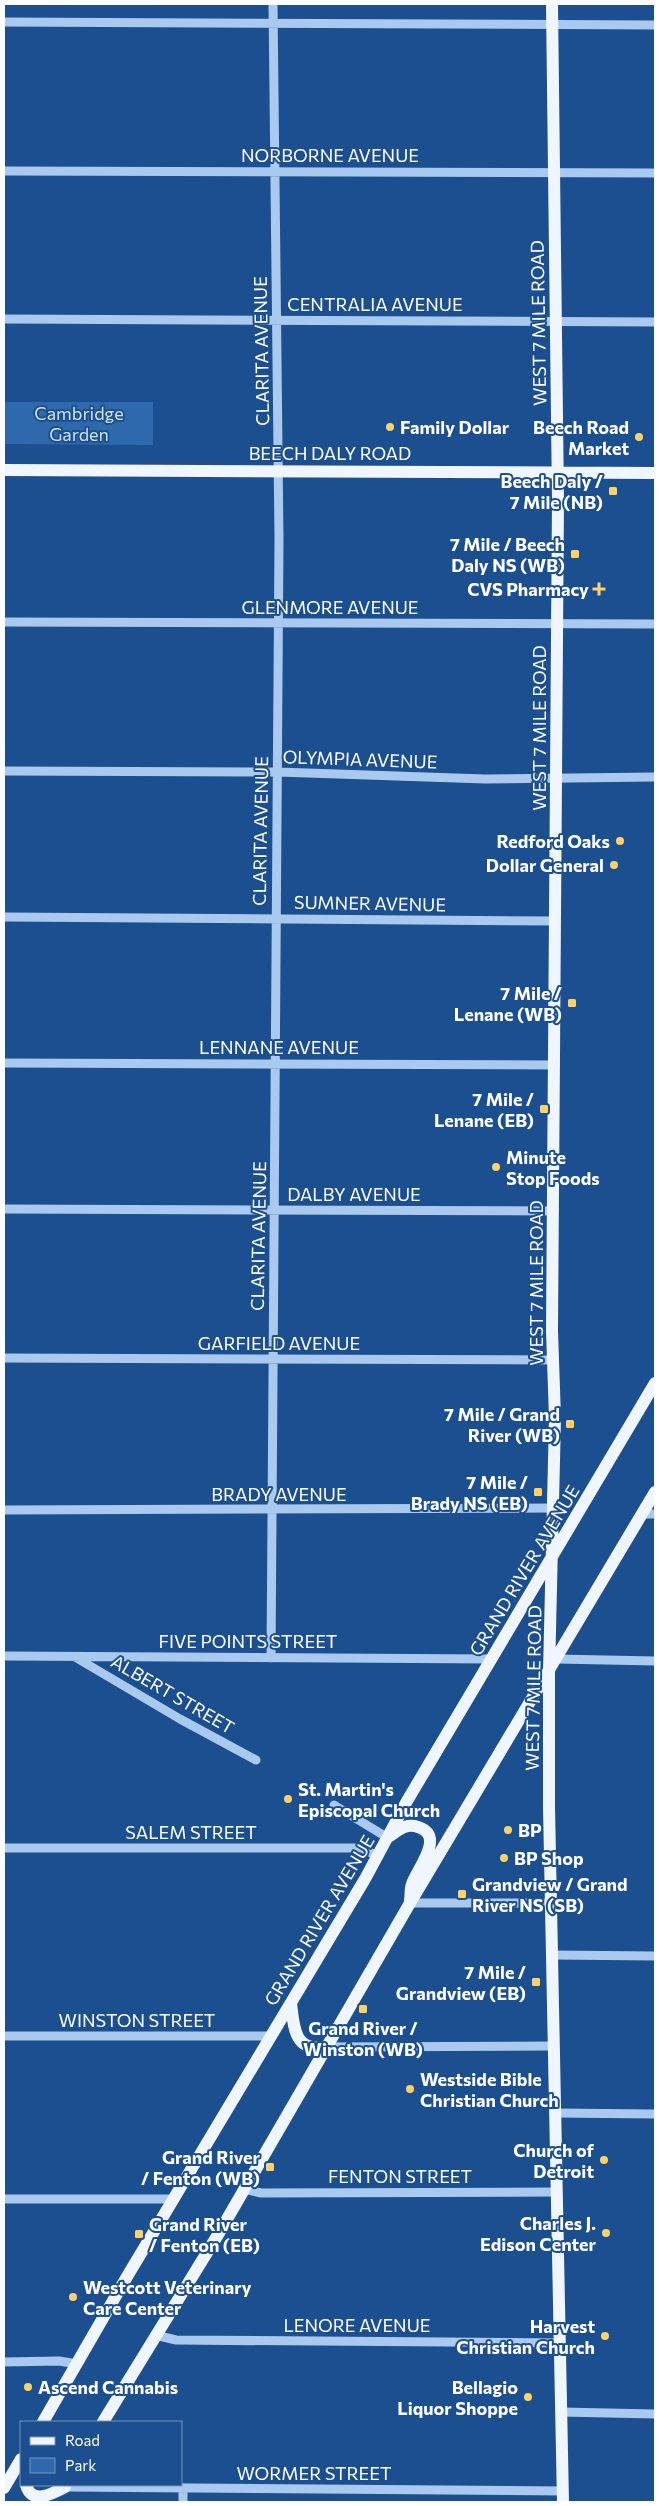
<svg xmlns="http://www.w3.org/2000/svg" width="659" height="2506" viewBox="0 0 659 2506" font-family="Commissioner,sans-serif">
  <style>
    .green { fill: #2e69ad }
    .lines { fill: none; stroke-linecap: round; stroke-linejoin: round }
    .minor { stroke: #a9c9ee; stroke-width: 9 }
    .major { stroke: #f0f6ff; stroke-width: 12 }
    .poi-dot { fill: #ffd166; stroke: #1b4f8f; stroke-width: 2 }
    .labels { text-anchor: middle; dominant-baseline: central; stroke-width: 4; stroke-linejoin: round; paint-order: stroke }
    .street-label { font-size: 18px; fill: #fff; stroke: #1b4f8f }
    .park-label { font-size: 18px; fill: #cfe3fa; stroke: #1b4f8f }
    .poi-label { font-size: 18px; font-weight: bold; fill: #fff; stroke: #1b4f8f; text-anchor: end }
  </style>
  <rect width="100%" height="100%" fill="#1b4f8f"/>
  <path class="green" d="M4 402H153V445L4 444Z"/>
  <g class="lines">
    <path class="minor" d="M4 22 655 25
      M4 171 655 173
      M4 319 655 322
      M4 622 655 624
      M4 771 278 772 485 779 655 777
      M4 917 555 921
      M4 1063 554 1065
      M4 1209 554 1211
      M4 1358 553 1360
      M4 1510 555 1508
      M641 1514H655
      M4 1656 492 1659
      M75 1657 180 1719 256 1760
      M271 1658 279 539 273 4
      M556 1659 655 1661
      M334 1805 388 1838
      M4 1848H362L377 1856
      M410 1903H551
      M552 1955 655 1956
      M4 2036H270
      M326 2047 554 2046
      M555 2113 655 2114
      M244 2189 261 2193 557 2192
      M4 2199H173
      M155 2335 176 2340 560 2343
      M4 2362 59 2361 78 2364
      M561 2412 655 2414
      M65 2487 563 2491
      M183 2502V2489"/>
    <path class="major" d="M552 4 558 500 552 1331 555 1418 549 1673V1807L563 2502
      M4 470 655 473
      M390 1836C399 1830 406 1823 418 1827 446 1836 417 1869 412 1884 410 1889 411 1895 410 1900
      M291 2003C294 2028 294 2052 326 2047
      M43 2422 125 2280 365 1879 407 1801 655 1383
      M103 2422 219 2233 410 1903 655 1492
      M26 2485C32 2505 52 2494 65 2487
      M4 2488 21 2459"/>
  </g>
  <g class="poi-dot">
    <circle cx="390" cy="427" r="5"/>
    <circle cx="639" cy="437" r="5"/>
    <rect x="608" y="486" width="10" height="10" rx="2.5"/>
    <rect x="570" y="549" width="10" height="10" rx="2.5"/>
    <path d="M596.5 581.5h5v5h5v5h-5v5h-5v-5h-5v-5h5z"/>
    <circle cx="620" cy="841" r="5"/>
    <circle cx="614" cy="865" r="5"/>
    <rect x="567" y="998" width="10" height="10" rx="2.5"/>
    <rect x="539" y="1104" width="10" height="10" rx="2.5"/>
    <circle cx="496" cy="1167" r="5"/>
    <rect x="565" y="1419" width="10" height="10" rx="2.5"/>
    <rect x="533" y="1487" width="10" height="10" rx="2.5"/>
    <circle cx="288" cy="1799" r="5"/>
    <circle cx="508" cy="1830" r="5"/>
    <circle cx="504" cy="1858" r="5"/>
    <rect x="457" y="1889" width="10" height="10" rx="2.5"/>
    <rect x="531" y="1977" width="10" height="10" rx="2.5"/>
    <rect x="358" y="2004" width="10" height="10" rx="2.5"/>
    <circle cx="410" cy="2089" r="5"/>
    <circle cx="604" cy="2160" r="5"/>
    <rect x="265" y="2162" width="10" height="10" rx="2.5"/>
    <circle cx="606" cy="2233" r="5"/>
    <rect x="134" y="2229" width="10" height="10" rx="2.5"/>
    <circle cx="73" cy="2297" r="5"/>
    <circle cx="605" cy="2336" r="5"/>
    <circle cx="28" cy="2387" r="5"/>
    <circle cx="528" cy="2397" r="5"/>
  </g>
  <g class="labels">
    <g class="street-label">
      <text x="330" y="155">NORBORNE AVENUE</text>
      <text x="375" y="304">CENTRALIA AVENUE</text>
      <text transform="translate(538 323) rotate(-91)">WEST 7 MILE ROAD</text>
      <text transform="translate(261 351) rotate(-91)">CLARITA AVENUE</text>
      <text x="330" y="453">BEECH DALY ROAD</text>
      <text x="330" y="607">GLENMORE AVENUE</text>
      <text transform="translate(539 728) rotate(-90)">WEST 7 MILE ROAD</text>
      <text transform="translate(360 759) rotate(2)">OLYMPIA AVENUE</text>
      <text transform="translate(260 831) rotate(-89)">CLARITA AVENUE</text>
      <text transform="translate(370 903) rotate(1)">SUMNER AVENUE</text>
      <text x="279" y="1047">LENNANE AVENUE</text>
      <text x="354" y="1194">DALBY AVENUE</text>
      <text transform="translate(258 1236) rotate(-89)">CLARITA AVENUE</text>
      <text transform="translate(536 1283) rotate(-90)">WEST 7 MILE ROAD</text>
      <text x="279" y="1343">GARFIELD AVENUE</text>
      <text x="279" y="1494">BRADY AVENUE</text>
      <text transform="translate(524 1570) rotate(-59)">GRAND RIVER AVENUE</text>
      <text x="248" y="1641">FIVE POINTS STREET</text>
      <text transform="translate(533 1688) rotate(-89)">WEST 7 MILE ROAD</text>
      <text transform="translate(173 1694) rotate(30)">ALBERT STREET</text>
      <text x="191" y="1832">SALEM STREET</text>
      <text transform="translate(319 1920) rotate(-59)">GRAND RIVER AVENUE</text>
      <text x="137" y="2020">WINSTON STREET</text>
      <text x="400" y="2176">FENTON STREET</text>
      <text x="357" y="2325">LENORE AVENUE</text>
      <text x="314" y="2473">WORMER STREET</text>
    </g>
    <g class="park-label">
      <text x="79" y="413">Cambridge<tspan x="79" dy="21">Garden</tspan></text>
    </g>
    <g class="poi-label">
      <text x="400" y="427" text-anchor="start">Family Dollar</text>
      <text x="629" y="427">Beech Road<tspan x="629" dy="21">Market</tspan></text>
      <text x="603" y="481">Beech Daly /<tspan x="603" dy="21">7 Mile (NB)</tspan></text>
      <text x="565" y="544">7 Mile / Beech<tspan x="565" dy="21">Daly NS (WB)</tspan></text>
      <text x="589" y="589">CVS Pharmacy</text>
      <text x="610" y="841">Redford Oaks</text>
      <text x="604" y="865">Dollar General</text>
      <text x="562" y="993">7 Mile /<tspan x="562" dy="21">Lenane (WB)</tspan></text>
      <text x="534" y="1099">7 Mile /<tspan x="534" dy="21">Lenane (EB)</tspan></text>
      <text x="506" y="1157" text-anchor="start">Minute<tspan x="506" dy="21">Stop Foods</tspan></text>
      <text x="560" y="1414">7 Mile / Grand<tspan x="560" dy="21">River (WB)</tspan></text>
      <text x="528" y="1482">7 Mile /<tspan x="528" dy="21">Brady NS (EB)</tspan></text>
      <text x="298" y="1789" text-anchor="start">St. Martin's<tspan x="298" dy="21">Episcopal Church</tspan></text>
      <text x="518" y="1830" text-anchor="start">BP</text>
      <text x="514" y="1858" text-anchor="start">BP Shop</text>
      <text x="472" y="1884" text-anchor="start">Grandview / Grand<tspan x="472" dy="21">River NS (SB)</tspan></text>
      <text x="526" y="1972">7 Mile /<tspan x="526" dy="21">Grandview (EB)</tspan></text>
      <text x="363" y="2028" text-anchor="middle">Grand River /<tspan x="363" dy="21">Winston (WB)</tspan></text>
      <text x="420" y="2079" text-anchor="start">Westside Bible<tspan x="420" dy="21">Christian Church</tspan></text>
      <text x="594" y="2150">Church of<tspan x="594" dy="21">Detroit</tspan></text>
      <text x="260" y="2157">Grand River<tspan x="260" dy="21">/ Fenton (WB)</tspan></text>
      <text x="596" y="2223">Charles J.<tspan x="596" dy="21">Edison Center</tspan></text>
      <text x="149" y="2224" text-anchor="start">Grand River<tspan x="149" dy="21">/ Fenton (EB)</tspan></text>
      <text x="83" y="2287" text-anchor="start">Westcott Veterinary<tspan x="83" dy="21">Care Center</tspan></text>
      <text x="595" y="2326">Harvest<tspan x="595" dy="21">Christian Church</tspan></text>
      <text x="38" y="2387" text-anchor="start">Ascend Cannabis</text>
      <text x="518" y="2387">Bellagio<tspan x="518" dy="21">Liquor Shoppe</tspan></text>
    </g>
  </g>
  <rect width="659" height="2506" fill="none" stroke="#ffffff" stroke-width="10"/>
  <rect x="20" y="2421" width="162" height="65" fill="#1b4f8f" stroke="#7695bc"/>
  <rect x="30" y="2437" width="25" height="8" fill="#f0f6ff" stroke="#7695bc"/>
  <text x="65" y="2446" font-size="15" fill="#ffffff">Road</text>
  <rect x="30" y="2458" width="25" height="15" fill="#2e69ad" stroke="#7695bc"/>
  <text x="65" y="2471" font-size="15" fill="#ffffff">Park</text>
</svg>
